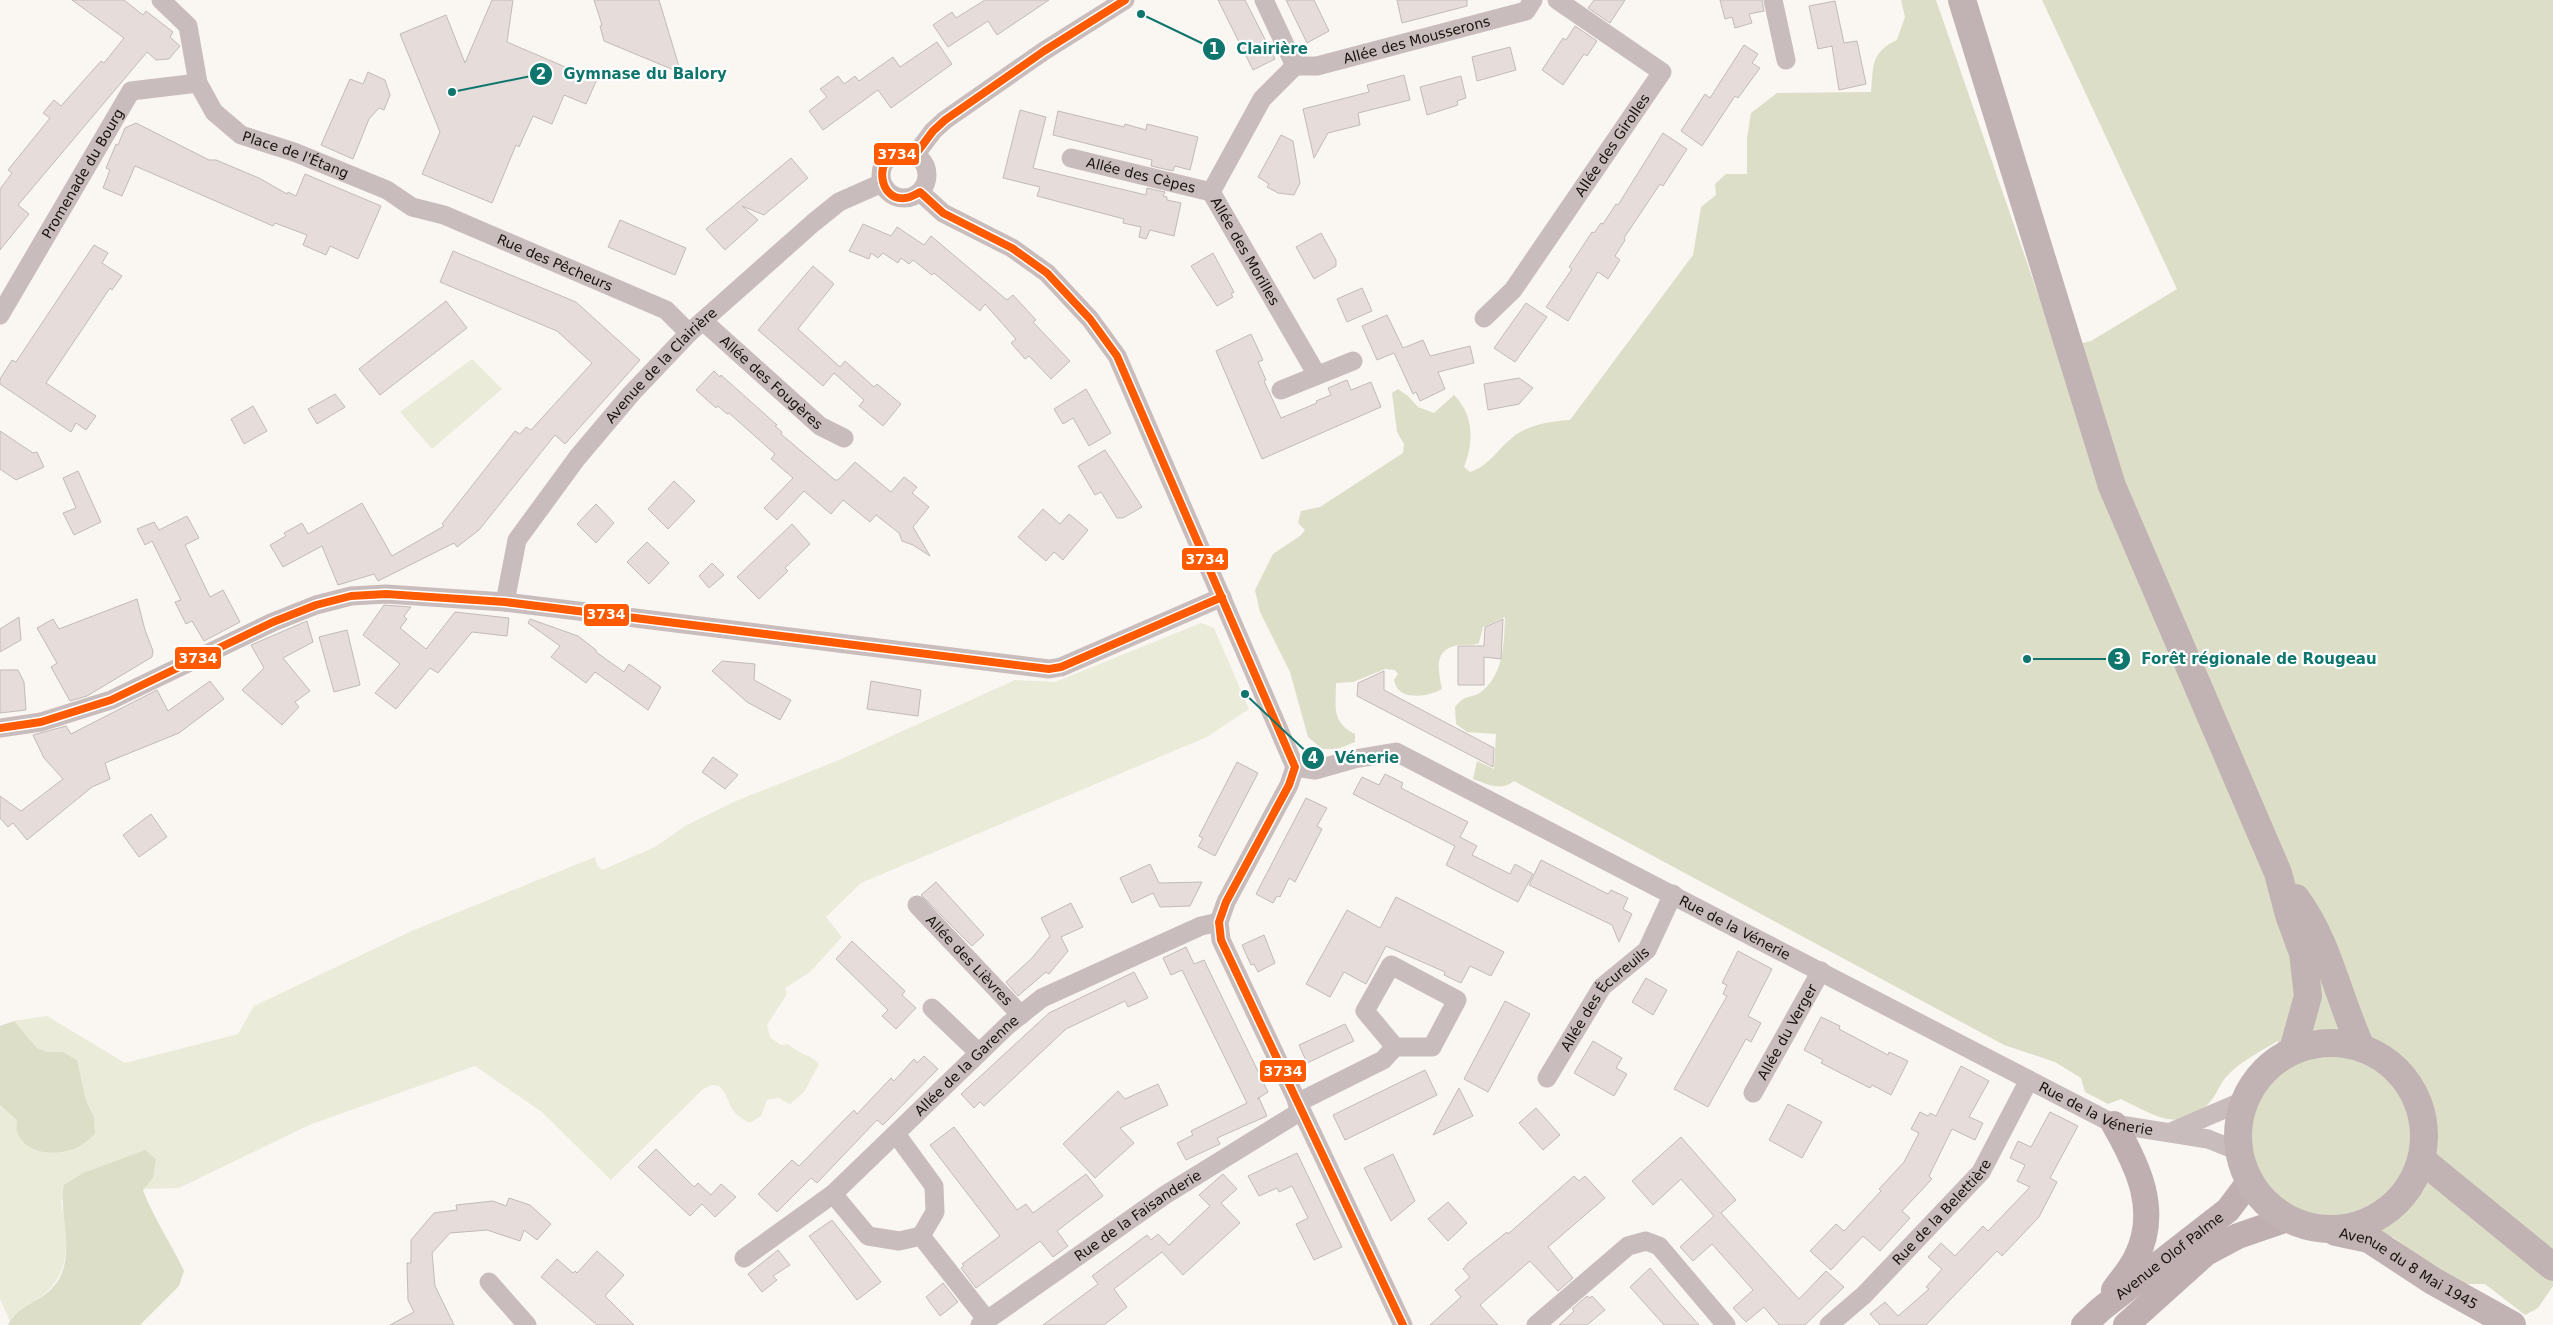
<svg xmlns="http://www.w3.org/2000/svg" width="2553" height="1325" viewBox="0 0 2553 1325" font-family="'DejaVu Sans',sans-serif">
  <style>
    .green { fill: #ebebda }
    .forest { fill: #dddec8 }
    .building { fill: #e6dcd9; stroke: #c2bbb8 }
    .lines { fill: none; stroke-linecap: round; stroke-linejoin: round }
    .street { stroke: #c9bcbc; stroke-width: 19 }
    .secondary { stroke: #bfafb1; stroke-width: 26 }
    .primary { stroke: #c1b3b3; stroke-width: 28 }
    .bus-1-casing { stroke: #fff; stroke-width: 11 }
    .bus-1 { stroke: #ff5a00; stroke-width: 8 }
    .labels { text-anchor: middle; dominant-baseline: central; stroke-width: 4.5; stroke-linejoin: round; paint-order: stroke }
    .street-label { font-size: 14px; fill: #17130b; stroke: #fff }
    .leader { fill: none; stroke: #0f766e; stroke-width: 2 }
    .callout-dot { fill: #0f766e; stroke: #fff; stroke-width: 2 }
    .mark-label { font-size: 15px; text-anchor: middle; font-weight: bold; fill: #fff }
    .callout-label { font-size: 15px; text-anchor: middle; font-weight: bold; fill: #0f766e; stroke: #fff; stroke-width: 4.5; stroke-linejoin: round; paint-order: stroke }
    .line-badge { stroke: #fff; stroke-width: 2 }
    .badge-label { font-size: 14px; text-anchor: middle; font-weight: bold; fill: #fff }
  </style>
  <rect width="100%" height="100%" fill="#faf6f2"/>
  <path class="green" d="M472 359 502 389 432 449 400 412Z
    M1201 623 1214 628 1249 709 1207 737 861 883 826 917 842 937 810 972 785 988 787 994 767 1025 770 1037 781 1045 788 1044C798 1054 812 1055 819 1064L804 1092 790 1104 778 1098 767 1100 761 1116 750 1123C723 1109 735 1103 719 1086L712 1085 703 1089 611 1180 542 1112 475 1066 309 1125 179 1188 143 1189 153 1178 61 1200C67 1237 74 1273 40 1297 28 1305 17 1309 10 1321L0 1299V1105L17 1120V1132L94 1117 86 1100 77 1060 63 1052H48L37 1048 14 1021 47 1016 125 1063 238 1034 254 1006 414 930 595 857 597 865 602 870 655 847 685 826 736 801 839 760 1015 680 1055 682Z"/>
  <path class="forest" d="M1901 0H1936L2057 349 2091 341 2177 289 2042 0H2553V1286L2538 1308 2525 1315 2485 1284H2458L2393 1237 2329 1230 2290 1211 2266 1192 2256 1178 2246 1149 2245 1134 2250 1106 2277 1069 2278 1041C2261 1051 2241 1061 2227 1076 2220 1083 2217 1094 2210 1102 2181 1135 2154 1115 2121 1099L2108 1104 2085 1092 2081 1078 2055 1062 2004 1045 1514 781C1501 792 1487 784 1473 779L1477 761 1494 769 1496 734 1467 732 1456 724 1455 707C1467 692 1470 700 1481 692 1504 674 1504 644 1505 617L1483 627 1479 643C1472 646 1467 644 1459 645 1433 649 1438 669 1442 689 1427 697 1398 702 1394 680L1398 674 1395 670 1385 669 1353 682 1336 683C1336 707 1331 722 1355 734V742L1337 749H1322L1308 737 1290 672 1260 612 1255 590 1273 554 1300 536 1305 530 1298 523 1301 511 1320 507 1403 453 1404 444 1397 432 1392 393 1398 389 1408 396 1418 407 1434 413 1454 395C1474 415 1474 442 1464 467L1470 472C1489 466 1497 450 1512 438 1526 425 1551 421 1570 420L1693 255 1701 207 1716 195 1715 184 1726 174H1747V138L1751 113 1777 93 1871 92C1874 65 1870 53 1897 40L1905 17Z
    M14 1021 37 1048 48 1052H63L77 1060 86 1100 94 1117 95 1134C91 1137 87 1142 83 1144 64 1157 26 1157 17 1132 16 1128 17 1123 17 1120L0 1105V1026Z
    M145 1150 156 1159 153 1178 143 1190C154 1219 171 1243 184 1271L179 1286 140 1325H8C19 1303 40 1303 54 1286 78 1258 58 1217 64 1185L83 1173Z"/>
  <path class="building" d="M72 0H124L143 15 146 11 173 32 170 37 180 46 169 59 156 60 147 52 18 205 29 214 0 250V189L12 173 8 170 50 118 43 113 54 100 61 106 101 61 104 63 124 38Z
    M492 0H513L507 42 577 72 582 70 598 77 586 104 564 95 552 124 533 116 519 147 516 145 492 203 422 174 440 132 400 34 446 15 465 63Z
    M594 0H659L681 73 604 41 600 26 602 25Z
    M985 0H1049L997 35 988 21 948 47 933 25 952 12 956 18Z
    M1218 0H1245L1275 59 1253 70Z
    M1286 0H1314L1329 31 1307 43Z
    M1397 0H1467V6L1402 23Z
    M1594 0H1625L1610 23 1588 8Z
    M1720 0H1762L1764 11 1749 14 1752 23 1735 28 1732 17 1725 19Z
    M1835 1 1844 43 1857 41 1866 84 1839 90 1832 46 1818 49 1809 6Z
    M1575 26 1597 41 1587 56 1584 54 1563 85 1542 70 1563 38 1566 40Z
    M937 42 952 64 891 108 878 90 823 130 809 111 827 97 820 89 838 76 844 84 855 76 859 81 893 57 900 67Z
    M1744 45 1758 54 1752 63 1760 68 1738 98 1735 96 1702 146 1681 131 1705 94 1710 98Z
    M1510 47 1516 70 1477 81 1472 57Z
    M368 72 385 80 390 95 384 110 379 108 369 119 353 159 321 145 350 79 363 84Z
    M1404 75 1410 100 1358 113 1360 125 1328 133 1314 158 1303 109 1369 92 1367 85Z
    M1461 76 1466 98 1457 101 1458 105 1427 115 1420 87Z
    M1020 110 1046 117 1033 168 1146 195 1147 188 1165 192 1163 196 1167 197V200L1181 203 1174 236 1150 230 1146 239 1139 237 1141 227 1123 223 1124 219 1037 196 1040 187 1003 178Z
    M1058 111 1124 127 1125 124 1146 130 1147 124 1198 137 1190 170 1175 166 1173 171 1151 166 1152 160 1053 135Z
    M136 123 209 160H216L259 178 287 194 288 192 296 196 305 174 381 206 358 259 330 246 326 255 303 245 307 235 275 223 273 226 135 166 122 196 103 188 110 170 106 168 116 144 118 145 125 128Z
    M1663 133 1687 149 1663 186 1660 184 1624 238 1625 240 1615 256 1620 260 1608 279 1598 272 1568 321 1546 307 1572 269 1569 267 1592 232 1594 233 1601 223 1603 224 1616 204 1618 205Z
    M1281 135 1293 141 1300 183 1294 195 1278 193 1267 187 1269 184 1258 177Z
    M791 158 808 178 764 215 742 206 758 220 725 250 706 229Z
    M620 220 686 248 675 275 608 247Z
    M863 224 891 236 897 227 924 245 931 236 1007 300 1013 295 1036 320 1033 322 1070 361 1051 379 1029 356 1025 359 1011 343 1016 339 985 304 980 311 934 273 932 275 913 260 909 264 901 258 898 263 883 253 878 258 871 253 869 259 849 251Z
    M1321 233 1336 260V266L1314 279 1296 247Z
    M94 245 108 253 102 263 122 276 112 290 110 288 46 383 96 416 86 430 76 423 71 432 0 384V379L12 360 16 362Z
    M453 251 576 302 640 360 565 444 555 435 479 530 457 547 454 543 378 581 374 574 338 585 322 546 283 567 270 545 286 536 284 533 302 523 308 534 362 503 392 556 444 526 442 524 515 431 520 434 526 427 531 430 592 363 557 331 440 282Z
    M1213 253 1234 292 1231 294 1233 297 1217 306 1191 266Z
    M813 266 834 284 798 329 840 367 845 361 874 387 877 384 901 404 883 426 859 406 864 400 834 373 823 386 758 330Z
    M1362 288 1372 311 1347 322 1337 299Z
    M446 301 467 328 380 395 359 369Z
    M1526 303 1547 317 1515 362 1494 348Z
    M1387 315 1403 348 1423 340 1430 356 1470 346 1474 363 1438 372 1445 389 1420 401 1416 392 1413 394 1394 353 1377 360 1362 326Z
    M1251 334 1263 360 1258 362 1266 380 1264 381 1281 418 1317 403 1316 401 1331 395 1328 388 1347 380 1351 390 1371 382 1381 407 1262 459 1216 351Z
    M714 371 720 377 721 375 777 425 775 426 782 432 781 434 835 480H838L855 462 891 492 904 477 917 487 912 493 929 507 913 527 930 556 913 545 902 541 899 533 876 515 870 522 843 500 831 514 804 491 777 520 764 508 793 478 771 459 775 454 729 413 727 414 718 406 716 408 696 390Z
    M1519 378 1533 388 1519 404 1488 410 1484 384Z
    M1086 389 1111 433 1089 446 1073 418 1063 424 1054 409Z
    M335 394 345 407 317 424 308 409Z
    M253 406 267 431 244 444 231 419Z
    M0 431 33 453 37 452 44 467 16 480 0 469Z
    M1105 450 1142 507 1123 518H1117L1101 492 1095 495 1078 466Z
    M78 471 101 522 74 535 63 513 76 508 63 478Z
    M674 481 695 501 668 529 648 509Z
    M596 504 614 523 596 543 577 524Z
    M1043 509 1060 524 1069 514 1088 530 1063 560 1054 552 1046 561 1018 537Z
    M187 516 199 538 185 545 210 597 223 590 240 622 204 641 192 621 186 624 175 602 181 600 152 541 145 545 137 529 154 522 159 530Z
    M792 524 810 544 785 568 788 571 759 599 737 577Z
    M647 542 669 563 649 584 627 562Z
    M712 563 724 575 709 588 699 576Z
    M137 599 145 630 153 651 152 657 87 696 70 701 51 667 57 663 37 628 53 619 59 629Z
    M384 605 411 607 404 616 407 619 400 628 426 649 455 612 509 618 507 636 472 632 438 673 430 668 396 709 375 693 400 664 363 635Z
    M19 617 21 640 0 652V629Z
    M530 619 578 636 596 650V652L624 672 629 664 661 687 648 710 595 672 586 683 551 657 560 646 528 623Z
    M1503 619 1501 659 1484 657V685H1458V646H1484L1485 627Z
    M307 621 313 642 283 658 310 691 295 702 299 707 282 725 242 690 264 668 251 645Z
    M347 630 360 685 334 692 319 637Z
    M722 661 755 664 754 680 791 700 780 720 747 702 712 671Z
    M0 670H18L24 682 26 710 0 713Z
    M1384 671V690L1494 748 1493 767 1357 696 1358 683Z
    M210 681 224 699 179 733 105 763 110 779 92 787 27 840 13 823 8 827 0 818V796L21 811 63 779 44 758 33 735 66 726 71 734 157 690 168 711Z
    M871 681 921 690 918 716 867 709Z
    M713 757 738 775 725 789 702 772Z
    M1237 762 1258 773 1215 856 1198 847 1203 838 1199 836Z
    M1385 774 1403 783 1401 788 1468 822 1460 837 1477 846 1472 855 1510 874 1515 864 1533 874 1518 902 1446 865 1455 846 1353 794 1362 777 1379 785Z
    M1306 798 1327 808 1317 826 1322 829 1295 882 1289 878 1280 897 1277 896 1273 903 1256 894Z
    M151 814 167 837 139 857 123 835Z
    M1541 860 1608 894 1611 890 1628 898 1623 909 1632 914 1619 942 1612 925 1529 885Z
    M1150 864 1159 883 1202 882 1190 906 1160 907 1153 893 1132 903 1120 878Z
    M936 882 984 935 972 946 921 895Z
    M1396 897 1504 952 1491 976 1470 966 1461 983 1444 975 1445 972 1386 946 1366 984 1344 972 1330 997 1306 984 1347 910 1380 928Z
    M1071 903 1083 927 1061 937 1068 951 1049 974 1046 972 1018 996 1006 982 1032 958 1050 936 1041 918Z
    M1264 935 1275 963 1258 972 1254 964 1251 965 1242 945Z
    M852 941 905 991 902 995 916 1008 896 1029 882 1016 888 1010 836 959Z
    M1186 947 1194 964 1204 960 1268 1092 1257 1099 1259 1098 1267 1116 1217 1138 1220 1144 1186 1160 1177 1143 1193 1135 1191 1131 1247 1103 1182 970 1171 975 1163 958Z
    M1738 951 1772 969 1748 1016 1761 1023 1751 1042 1746 1039 1708 1107 1674 1089 1727 996 1723 994 1727 985 1722 983Z
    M1134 972 1148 998 1128 1007 1125 1001 1066 1029 984 1106 980 1102 974 1108 961 1094 1049 1013Z
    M1646 978 1667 990 1653 1015 1632 1002Z
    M1505 1001 1530 1014 1488 1092 1464 1079Z
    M1821 1017 1840 1026 1839 1029 1888 1055 1889 1052 1908 1061 1891 1095 1872 1085 1870 1088 1821 1063 1823 1060 1804 1050Z
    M1345 1024 1354 1041 1307 1063 1299 1045Z
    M1593 1041 1622 1058 1616 1068 1627 1074 1614 1096 1574 1073Z
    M924 1056 938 1069 883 1125 877 1120 817 1183 811 1178 777 1212 758 1194 792 1160 799 1166 854 1110 857 1114 891 1078 894 1081 914 1059 917 1063Z
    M1961 1066 1989 1081 1969 1117 1983 1123 1975 1140 1952 1129 1929 1176 1932 1179 1902 1211 1910 1218 1880 1251 1863 1236 1831 1270 1810 1251 1836 1224 1844 1231 1881 1191 1879 1189 1904 1162 1919 1133 1911 1129 1920 1112 1928 1116 1930 1113 1936 1116Z
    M1425 1070 1437 1095 1345 1140 1333 1115Z
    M1158 1084 1168 1105 1120 1128 1134 1143 1095 1178 1063 1144 1118 1091 1125 1099Z
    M1459 1088 1473 1116 1433 1135Z
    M1788 1104 1822 1122 1802 1158 1769 1140Z
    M1536 1108 1560 1135 1543 1150 1519 1123Z
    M2050 1112 2078 1126 2050 1178 2057 1182 2039 1217 2002 1256 1997 1251 1926 1325H1880L1870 1314 1885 1302 1898 1316 1929 1289 1926 1287 1942 1269 1928 1257 1941 1243 1955 1256 1983 1226 1988 1231 2030 1187 2017 1181 2025 1165 2010 1158 2018 1141 2031 1147Z
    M954 1127 1017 1210 1026 1204 1033 1213 1086 1174 1103 1196 1057 1231 1068 1246 1053 1257 1040 1241 976 1288 961 1268 964 1266 962 1264 1000 1236 930 1145Z
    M1681 1137 1736 1200 1721 1213 1799 1299 1826 1271 1844 1287 1805 1325H1779L1764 1307 1746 1322 1733 1308 1753 1290 1712 1244 1693 1261 1680 1247 1714 1216 1681 1179 1653 1205 1632 1181Z
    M656 1149 694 1187 698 1183 711 1195 721 1184 736 1197 715 1217 702 1204 690 1216 638 1167Z
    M1297 1153 1342 1247 1314 1260 1296 1224 1308 1218 1292 1186 1279 1192 1277 1188 1259 1196 1248 1176Z
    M1393 1154 1415 1201 1391 1221 1364 1168Z
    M1223 1174 1237 1189 1221 1203 1240 1223 1183 1275 1162 1252 1114 1289 1127 1307 1104 1325H1043L1098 1284 1092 1276 1147 1235 1151 1240 1158 1234 1169 1245 1210 1206 1199 1195Z
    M1574 1176 1579 1181 1585 1176 1605 1198 1548 1247 1573 1278 1558 1291 1530 1261 1480 1305 1498 1325H1430L1461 1297 1455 1290 1470 1277 1463 1269 1468 1263 1507 1232 1508 1234Z
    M509 1198 530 1205 551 1224 537 1240 524 1230 520 1241 487 1230 450 1233 432 1253 435 1286 454 1325H390L414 1312 408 1300 407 1263H411V1240L434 1213 457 1210 456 1205 493 1201 506 1206Z
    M1448 1202 1467 1223 1448 1241 1428 1219Z
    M832 1220 881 1282 857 1300 809 1236Z
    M778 1250 790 1265 773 1276 777 1280 762 1292 748 1274Z
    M597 1251 624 1275 605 1296 634 1325H597L541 1277 557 1259 573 1273 575 1271 577 1273Z
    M1650 1268 1675 1298 1699 1325H1664L1630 1287Z
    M943 1283 958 1302 940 1316 926 1297Z
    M1587 1296 1590 1298 1592 1296 1605 1310 1587 1325H1559L1574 1311 1572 1309Z"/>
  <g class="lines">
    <g class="street">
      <path id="s1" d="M161 0 188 26 198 83 214 112 241 135 294 152 387 190 412 207 444 215 666 310 689 333"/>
      <path id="s2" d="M1264 0 1295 66 1262 99 1211 192 1317 375"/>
      <path d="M1773 0 1786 60"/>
      <path id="s3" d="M1295 66H1317L1526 11 1533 0"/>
      <circle cx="904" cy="175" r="23"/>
      <path d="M915 155 933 131 945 120 1044 51 1125 0"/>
      <path id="s4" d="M1071 158 1211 192"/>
      <path d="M920 192 943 213 1012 248 1047 273 1090 319 1117 356 1295 767 1289 785 1226 902 1219 922 1221 940 1403 1325"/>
      <path id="s5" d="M0 315 131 91 198 83"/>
      <path id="s6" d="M1484 318 1513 290 1662 72 1557 0"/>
      <path id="s7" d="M703 321 820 426 844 438"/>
      <path d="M1281 390 1353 361"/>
      <path id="s8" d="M505 602 517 540 577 458 631 394 689 333 813 223 839 202 882 183"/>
      <path d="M0 728 41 722 111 700 273 622 316 605 351 596 386 594 505 602 1049 669 1061 667 1222 597"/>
      <path id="s9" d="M1295 767 1315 770 1354 759 1396 752 2114 1124 2208 1139 2238 1151"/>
      <path id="s10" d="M917 905 1021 1015"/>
      <path d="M1391 965 1457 1000 1432 1047H1395L1365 1011Z"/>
      <path d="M932 1008 979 1053"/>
      <path id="s11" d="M1547 1078 1602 987 1647 950 1673 894"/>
      <path id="s12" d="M1753 1093 1821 971"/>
      <path d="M1297 1103 1383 1060 1395 1047"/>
      <path d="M2171 1132 2243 1101"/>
      <path d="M833 1194 868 1236 899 1241 921 1236 935 1212 934 1186 896 1134"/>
      <path d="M921 1236 987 1320"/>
      <path id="s13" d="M744 1258 833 1194 1008 1025 1042 998 1201 926 1219 922"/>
      <path d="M489 1282 527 1325"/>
      <path id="s14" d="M980 1325 1165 1195 1301 1111"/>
      <path d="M1536 1325 1628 1246 1646 1241 1659 1246 1726 1325"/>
      <path id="s15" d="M1829 1325 1864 1295 1981 1172 2029 1080"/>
    </g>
    <g class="secondary">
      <path d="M2114 1290C2121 1280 2130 1270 2136 1258 2160 1211 2138 1166 2114 1124"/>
      <path id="s16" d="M2084 1325 2101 1309 2228 1210 2249 1182"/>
      <path d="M2126 1325 2206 1253 2238 1236 2287 1219"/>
    </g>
    <g class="primary">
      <path d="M1962 0 2112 486 2278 873 2289 915 2303 953 2308 996 2293 1050"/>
      <path d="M2296 898C2329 943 2338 998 2361 1047"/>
      <circle cx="2331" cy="1136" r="93"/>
      <path d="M2422 1160 2553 1267"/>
      <path id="s17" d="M2336 1232 2369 1239 2433 1281 2512 1325"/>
    </g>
    <defs>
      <path id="bus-1" d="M1125 0 1044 51 945 120 933 131 915 155C910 154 904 153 899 153 873 157 879 202 905 198 910 198 916 194 920 192L943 213 1012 248 1047 273 1090 319 1117 356 1295 767 1289 785 1226 902 1219 922 1221 940 1403 1325
        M0 728 41 722 111 700 273 622 316 605 351 596 386 594 505 602 1049 669 1061 667 1222 597"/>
    </defs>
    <use href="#bus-1" class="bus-1-casing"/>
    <use href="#bus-1" class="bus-1"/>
  </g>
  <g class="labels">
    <g class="street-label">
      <text stroke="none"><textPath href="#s3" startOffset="125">Allée des Mousserons</textPath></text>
      <text stroke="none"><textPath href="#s6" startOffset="216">Allée des Girolles</textPath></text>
      <text stroke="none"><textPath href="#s1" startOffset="222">Place de l'Étang</textPath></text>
      <text stroke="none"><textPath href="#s5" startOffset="164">Promenade du Bourg</textPath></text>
      <text stroke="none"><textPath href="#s4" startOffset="72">Allée des Cèpes</textPath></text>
      <text stroke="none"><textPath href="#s2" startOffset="294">Allée des Morilles</textPath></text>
      <text stroke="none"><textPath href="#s1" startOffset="504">Rue des Pêcheurs</textPath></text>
      <text stroke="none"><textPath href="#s8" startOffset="290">Avenue de la Clairière</textPath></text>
      <text stroke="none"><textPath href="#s7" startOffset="92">Allée des Fougères</textPath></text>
      <text stroke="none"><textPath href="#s9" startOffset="485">Rue de la Vénerie</textPath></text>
      <text stroke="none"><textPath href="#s10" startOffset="76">Allée des Lièvres</textPath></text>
      <text stroke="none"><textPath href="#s11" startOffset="99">Allée des Écureuils</textPath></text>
      <text stroke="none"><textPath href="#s12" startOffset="70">Allée du Verger</textPath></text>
      <text stroke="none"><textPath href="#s13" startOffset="295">Allée de la Garenne</textPath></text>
      <text stroke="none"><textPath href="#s9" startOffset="890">Rue de la Vénerie</textPath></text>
      <text stroke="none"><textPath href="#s15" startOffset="160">Rue de la Belettière</textPath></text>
      <text stroke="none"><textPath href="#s14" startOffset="192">Rue de la Faisanderie</textPath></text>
      <text stroke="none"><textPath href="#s16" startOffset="110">Avenue Olof Palme</textPath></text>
      <text stroke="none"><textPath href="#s17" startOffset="82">Avenue du 8 Mai 1945</textPath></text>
    </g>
  </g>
  <path class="leader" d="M1141 14L1214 49M452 92L541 74M2027 659L2119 659M1245 694L1313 758"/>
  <g class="callout-dot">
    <circle cx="1141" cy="14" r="5"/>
    <circle cx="452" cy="92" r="5"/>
    <circle cx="2027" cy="659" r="5"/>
    <circle cx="1245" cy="694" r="5"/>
    <circle cx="1214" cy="49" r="12"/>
    <circle cx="541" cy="74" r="12"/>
    <circle cx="2119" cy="659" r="12"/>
    <circle cx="1313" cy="758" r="12"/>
  </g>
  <g class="mark-label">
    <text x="1214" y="54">1</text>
    <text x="541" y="79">2</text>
    <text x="2119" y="664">3</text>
    <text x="1313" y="763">4</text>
  </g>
  <g class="callout-label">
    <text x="1272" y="54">Clairière</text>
    <text x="645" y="79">Gymnase du Balory</text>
    <text x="2259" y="664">Forêt régionale de Rougeau</text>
    <text x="1367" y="763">Vénerie</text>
  </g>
  <g class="line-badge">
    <rect x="873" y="142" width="47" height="24" rx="5" fill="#ff5a00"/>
    <rect x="1181" y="547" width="48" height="24" rx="5" fill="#ff5a00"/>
    <rect x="583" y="603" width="47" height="24" rx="5" fill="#ff5a00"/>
    <rect x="174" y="646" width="48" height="24" rx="5" fill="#ff5a00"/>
    <rect x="1259" y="1059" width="48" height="24" rx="5" fill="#ff5a00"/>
  </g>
  <g class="badge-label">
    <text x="897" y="159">3734</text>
    <text x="1205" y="564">3734</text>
    <text x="606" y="619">3734</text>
    <text x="198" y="663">3734</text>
    <text x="1283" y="1076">3734</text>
  </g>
</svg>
